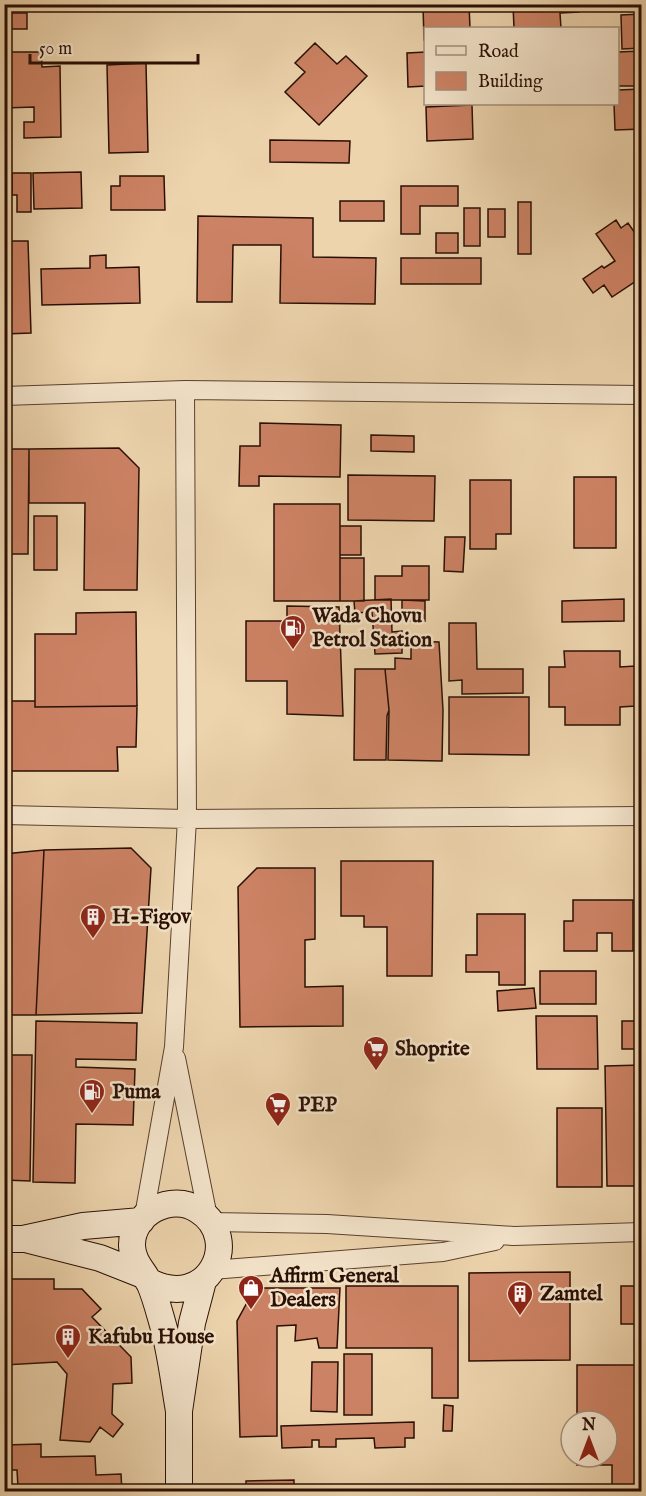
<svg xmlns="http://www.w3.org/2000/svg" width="646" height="1496" viewBox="0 0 646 1496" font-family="'IM FELL English',serif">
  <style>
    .building { fill: #cc8264; stroke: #290f04; stroke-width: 1.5 }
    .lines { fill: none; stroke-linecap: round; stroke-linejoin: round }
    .minor-casing { stroke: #5a402e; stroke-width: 20 }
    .secondary-casing { stroke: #290f04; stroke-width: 28 }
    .minor { stroke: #f3e3ca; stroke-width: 18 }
    .secondary { stroke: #f3e3ca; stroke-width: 26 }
    .labels { text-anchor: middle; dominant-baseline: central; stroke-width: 5; stroke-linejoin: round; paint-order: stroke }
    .poi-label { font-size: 21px; font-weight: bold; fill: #290f04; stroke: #f3e3ca; text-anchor: start }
  </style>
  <rect width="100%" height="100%" fill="#edd4ad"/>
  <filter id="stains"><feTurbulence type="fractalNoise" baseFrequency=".00333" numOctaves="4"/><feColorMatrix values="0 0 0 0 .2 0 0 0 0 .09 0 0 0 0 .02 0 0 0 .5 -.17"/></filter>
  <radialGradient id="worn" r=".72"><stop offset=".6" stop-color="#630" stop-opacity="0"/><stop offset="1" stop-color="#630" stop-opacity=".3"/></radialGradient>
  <path class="building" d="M469 4 470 28H426V40H424L423 6Z
    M579 4V12L560 13 561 28H514L513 5Z
    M7 13H27V29H7Z
    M642 14V48L622 49 621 15Z
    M315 43 337 64 346 56 367 76 319 125 285 92 305 72 295 63Z
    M642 51V86H618V52Z
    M4 52H41L42 67 60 66 61 137 24 138V122H34V107L5 108Z
    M426 52V86L408 87 407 53Z
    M146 63 148 152 109 153 107 65Z
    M642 89V129L615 130 614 104H618V90Z
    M472 105 473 139 427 141 426 107Z
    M270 140 350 141 349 163 270 162Z
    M81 172 82 208 34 209 33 173Z
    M12 173H31V212H17V195H12Z
    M120 176H164L165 210H111V186H120Z
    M401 186H458V206H420V234H401Z
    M340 201H384V221H340Z
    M518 202H531V254H518Z
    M464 208H480V246H464Z
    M488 209H505V237H488Z
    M198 216 313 218V257L376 258 375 304 280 303 281 245H233L232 302H197Z
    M616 220 621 228 628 223 642 243V277L612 297 604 285 593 293 583 279 602 266 604 268 615 261 596 234Z
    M436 233H458V253H436Z
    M5 241H28L31 333 4 334Z
    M106 255V268L139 267 140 303 42 305 41 269 90 268V256Z
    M401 258H481V284H401Z
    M260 423 341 425 340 477 259 476V486H239L240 446H260Z
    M371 435 414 436V452L371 451Z
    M119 448 139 468 137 590H84L85 503H29V449Z
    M4 449H29L28 554H4Z
    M348 475 435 476 434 521 348 520Z
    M574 477H616V548H574Z
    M470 480H511V534H496V549H470Z
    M274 504H340V601H274Z
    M34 516H57V570H34Z
    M340 526H361V555H340Z
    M445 537H465L463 572 444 571Z
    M340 558H364V601H340Z
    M402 566H429V600H375V576H402Z
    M391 599 392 632 402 631V653L375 654 372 612 355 613 354 601Z
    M624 599V621L562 622V601Z
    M402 600 425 601V621H402Z
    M287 606 339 607 343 716 287 714V681H246V621H287Z
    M136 612 137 706 35 707V634H76V613Z
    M449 623H476L477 669H523V693L462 694V680L449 681Z
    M411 641 439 642 443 710 442 761 388 760 389 710 385 669H395V658L411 659Z
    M564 651H620V667L635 666 636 706 620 707V725H565V707H549V667H565Z
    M355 669H385L389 710 387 716 386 760H354Z
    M449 697H529V755L449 754Z
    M4 701H35V707L137 706 136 747H117L118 771H4Z
    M131 848 151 868 142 1013 36 1015 44 850Z
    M44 850 36 1015H4V854Z
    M341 861H433L432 976H387V927H364V916H341Z
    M257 868H315V939L305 940V987L343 986V1026L240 1027 238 887Z
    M573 900H633V951H612V933H597V951H564V921H573Z
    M477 914H525V985H499V972H466V955H477Z
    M540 971H596V1004H540Z
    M534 988 536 1008 498 1011 497 991Z
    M536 1016H597L598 1069H537Z
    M36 1021 137 1023 136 1060 76 1059V1067L135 1069 133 1125 76 1124 75 1183 33 1182Z
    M622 1021H642V1049H622Z
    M4 1055H32L30 1181 4 1180Z
    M642 1065V1186H607L605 1066Z
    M557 1108H602V1187H557Z
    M570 1272V1360L469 1361V1273Z
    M4 1279H54V1289H82L101 1309 92 1317 131 1357 132 1383 113 1384 112 1414 123 1424 113 1437 100 1427 90 1442 60 1440 67 1374 57 1362 4 1365Z
    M346 1286H458V1398H432V1348H346Z
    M621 1286H642V1324H621Z
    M255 1288H340L337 1348H319L317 1338 295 1341 296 1325 277 1326V1436L240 1437 237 1321Z
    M344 1354H372V1415H344Z
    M312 1362H338L337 1412 311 1411Z
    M577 1365H642V1492H612V1465H577V1457H607V1421H577Z
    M444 1405 453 1406 452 1431H443Z
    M414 1422V1438H405V1447L375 1448 374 1438 336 1439V1447H319V1440H312V1447L282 1448 281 1426Z
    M41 1444V1457L95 1456 96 1475 121 1474 122 1492H61L83 1491V1486L18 1487 17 1470H8L9 1492H4V1445Z
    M294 1480V1492H246V1481Z"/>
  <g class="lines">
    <defs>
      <path id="minor" d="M4 396 185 390 642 395
        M4 815 187 819 642 816
        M176 1058 208 1217
        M144 1216 174 1047 187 819 185 390
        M211 1222 327 1224 514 1236 642 1232
        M212 1270 443 1252 495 1241"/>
      <path id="secondary" d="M4 1239H23L83 1226 141 1221
        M29 1240 100 1258 143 1275
        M148 1281C208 1313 244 1239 198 1210 172 1192 131 1213 132 1246 133 1262 142 1269 149 1282 155 1295 159 1311 163 1325 171 1353 174 1383 179 1411
        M179 1492V1411L192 1323 203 1281"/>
    </defs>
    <use href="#minor" class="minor-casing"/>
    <use href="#secondary" class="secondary-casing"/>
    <use href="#minor" class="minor"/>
    <use href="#secondary" class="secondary"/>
  </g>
  <defs>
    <symbol id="fuel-pin" viewBox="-11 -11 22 30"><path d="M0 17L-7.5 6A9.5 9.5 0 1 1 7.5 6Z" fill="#8f2418" stroke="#f3e3ca"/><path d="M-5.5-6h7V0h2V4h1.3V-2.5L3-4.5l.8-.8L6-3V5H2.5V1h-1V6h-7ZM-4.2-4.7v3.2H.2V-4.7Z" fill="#fff"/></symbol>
    <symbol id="building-pin" viewBox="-11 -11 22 30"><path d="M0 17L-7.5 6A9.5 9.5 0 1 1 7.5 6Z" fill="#8f2418" stroke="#f3e3ca"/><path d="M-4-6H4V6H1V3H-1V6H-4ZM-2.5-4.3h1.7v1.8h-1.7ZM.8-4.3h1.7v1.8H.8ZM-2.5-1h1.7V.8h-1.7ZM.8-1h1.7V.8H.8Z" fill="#fff"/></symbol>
    <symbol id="supermarket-pin" viewBox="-11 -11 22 30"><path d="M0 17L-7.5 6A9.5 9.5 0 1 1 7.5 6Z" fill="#8f2418" stroke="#f3e3ca"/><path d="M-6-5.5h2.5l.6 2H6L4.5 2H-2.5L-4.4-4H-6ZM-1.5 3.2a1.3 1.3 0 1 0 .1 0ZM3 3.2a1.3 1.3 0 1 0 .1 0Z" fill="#fff"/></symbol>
    <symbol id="shop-pin" viewBox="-11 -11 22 30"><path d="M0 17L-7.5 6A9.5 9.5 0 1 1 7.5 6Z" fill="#8f2418" stroke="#f3e3ca"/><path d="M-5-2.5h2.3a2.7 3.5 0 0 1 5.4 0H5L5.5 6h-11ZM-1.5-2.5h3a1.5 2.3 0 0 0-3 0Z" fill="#fff"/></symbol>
  </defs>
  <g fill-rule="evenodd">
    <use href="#fuel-pin" x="278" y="613" width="30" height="40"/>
    <use href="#building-pin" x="78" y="902" width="30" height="40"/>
    <use href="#supermarket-pin" x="361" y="1034" width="30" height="40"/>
    <use href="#fuel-pin" x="77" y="1077" width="30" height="40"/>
    <use href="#supermarket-pin" x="263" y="1090" width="30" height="40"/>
    <use href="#shop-pin" x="236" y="1273" width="30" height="40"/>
    <use href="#building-pin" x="505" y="1279" width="30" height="40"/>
    <use href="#building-pin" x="53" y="1322" width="30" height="40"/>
  </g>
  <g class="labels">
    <g class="poi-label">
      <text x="312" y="616">Wada Chovu<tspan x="312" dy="24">Petrol Station</tspan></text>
      <text x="112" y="917">H-Figov</text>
      <text x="395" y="1049">Shoprite</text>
      <text x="112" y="1092">Puma</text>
      <text x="298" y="1105">PEP</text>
      <text x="270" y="1276">Affirm General<tspan x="270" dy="24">Dealers</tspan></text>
      <text x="540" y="1294">Zamtel</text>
      <text x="88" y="1337">Kafubu House</text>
    </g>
  </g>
  <rect width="646" height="1496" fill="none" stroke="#edd4ad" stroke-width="24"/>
  <rect x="6" y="6" width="634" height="1484" fill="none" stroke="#290f04" stroke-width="3"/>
  <rect x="12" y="12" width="622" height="1472" fill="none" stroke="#290f04" stroke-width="1.5"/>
  <rect x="424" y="27" width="195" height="78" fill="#f3e3ca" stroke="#a28e7b" stroke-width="1.5"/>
  <rect x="436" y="46" width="30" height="9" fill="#f3e3ca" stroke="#a28e7b" stroke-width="1.5"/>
  <text x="478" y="57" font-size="18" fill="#290f04">Road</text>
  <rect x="436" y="72" width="30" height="18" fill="#cc8264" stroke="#a28e7b" stroke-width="1.5"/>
  <text x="478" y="87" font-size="18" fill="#290f04">Building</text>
  <g transform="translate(589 1439)"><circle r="28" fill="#f3e3ca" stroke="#a28e7b" stroke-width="1.5"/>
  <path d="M0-4.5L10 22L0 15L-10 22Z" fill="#8f2418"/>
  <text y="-9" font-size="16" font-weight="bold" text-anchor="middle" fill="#290f04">N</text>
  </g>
  <path d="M30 54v9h168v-9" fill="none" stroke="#290f04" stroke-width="3"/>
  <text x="39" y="54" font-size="18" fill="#290f04" stroke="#f3e3ca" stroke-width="4.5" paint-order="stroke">50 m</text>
  <rect width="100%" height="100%" filter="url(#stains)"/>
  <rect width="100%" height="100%" fill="url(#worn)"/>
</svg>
